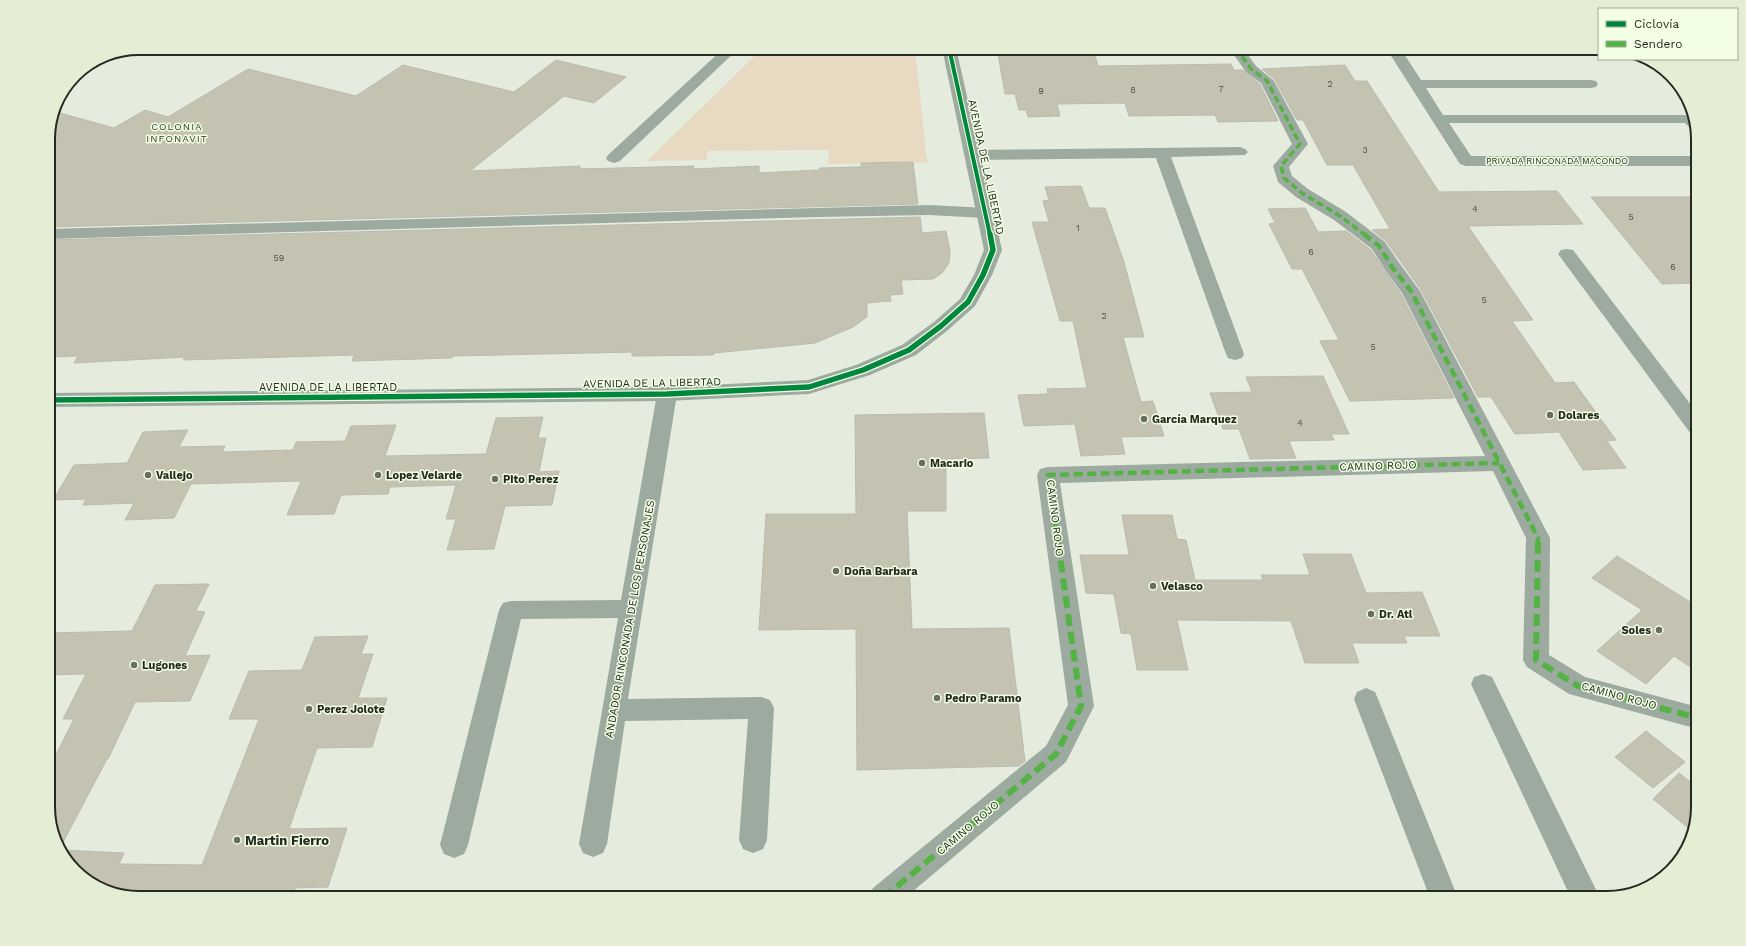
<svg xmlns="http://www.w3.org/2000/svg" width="1746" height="946" viewBox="0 0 1746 946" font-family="'Work Sans',sans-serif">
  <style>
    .green { fill: #e8d9c2 }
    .building { fill: #c4c3b2; stroke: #babbaf }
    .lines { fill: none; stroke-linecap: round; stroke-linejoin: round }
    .service { fill: #9daaa0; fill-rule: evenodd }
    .pedestrian { fill: #9daaa0; fill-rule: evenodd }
    .tertiary { fill: #9daaa0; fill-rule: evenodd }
    .quiet-far2 { stroke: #55b245; stroke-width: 3.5; stroke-dasharray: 7 3.5; stroke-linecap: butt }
    .quiet-far1 { stroke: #55b245; stroke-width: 4.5; stroke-dasharray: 9 4.5; stroke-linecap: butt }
    .quiet { stroke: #55b245; stroke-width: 6; stroke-dasharray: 12 6; stroke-linecap: butt }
    .cycleway-far1-casing { stroke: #f3ffe4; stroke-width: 6 }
    .cycleway-casing { stroke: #f3ffe4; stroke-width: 8 }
    .cycleway-far1 { stroke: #00873e; stroke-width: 4 }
    .cycleway { stroke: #00873e; stroke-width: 5.5 }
    .poi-dot { fill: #686d62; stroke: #f3ffe4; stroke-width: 1.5 }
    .labels { text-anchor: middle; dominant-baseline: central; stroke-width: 3; stroke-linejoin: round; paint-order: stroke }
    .number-label { font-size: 9px; fill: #4d5044 }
    .far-street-label { font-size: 9px; fill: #25291f; stroke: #f3ffe4 }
    .far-neighbourhood-label { font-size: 10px; letter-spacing: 1px; fill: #2f3823; stroke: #f3ffe4 }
    .street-label { font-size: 11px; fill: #25291f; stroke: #f3ffe4 }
    .poi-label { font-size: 11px; font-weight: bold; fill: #25291f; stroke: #f3ffe4; text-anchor: start }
    .near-poi-label { font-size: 13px; font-weight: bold; fill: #25291f; stroke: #f3ffe4; text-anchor: start }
    .rim { fill: none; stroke: #25291f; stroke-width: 2 }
  </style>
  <rect width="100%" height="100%" fill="#e5ebdd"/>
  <path class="green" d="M763 48H915L927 162 828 164 829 150 708 151 706 160 647 161Z"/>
  <path class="building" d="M997 48H1093L1098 66 1231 64 1234 70H1243L1260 84 1278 121 1218 122 1215 115 1129 116 1125 103 1057 104 1060 116 1028 117 1026 110H1019L1015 94H1005Z
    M556 60 626 77 594 103 564 96 470 171 580 166V169L694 166 693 169 759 166V173L819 170 820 168 861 167V163L913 162 918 204 48 227V133L53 111 114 128 145 110 168 117 248 69 356 96 403 65 514 92Z
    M1345 65 1355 81H1367L1439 192 1557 191 1583 224 1468 226 1533 320 1512 321 1555 383 1574 382 1616 440 1607 441 1626 468 1583 470 1559 432 1515 434 1491 397H1478L1421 290 1386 241 1372 230 1390 229 1353 165H1327L1303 120H1297L1275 80 1262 69Z
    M1081 186 1089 208H1105L1124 262 1144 337H1123L1141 402 1153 401 1164 436 1121 437 1125 454 1081 456 1075 424 1024 426 1018 395 1048 394 1047 389 1087 388 1073 321H1060L1032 222H1049L1043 201 1049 200 1045 187Z
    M1591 197H1698V283L1662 284Z
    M1305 208 1318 232 1346 231 1371 250 1401 294 1454 398 1350 401 1320 341 1339 340 1302 269H1292L1269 224 1275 223 1268 209Z
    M920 217 922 233 946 231 950 251 949 263 942 273 933 279 901 280 903 294 890 295 891 301 867 303V317L853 327 815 343 714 353 713 355 632 356V352L544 354 453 356 452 358 352 361 354 355 183 360 185 357 74 363 78 356 48 357V240Z
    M1323 376 1349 434H1331L1334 440 1289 441 1296 458 1250 459 1239 429H1223L1210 393 1252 392 1246 377Z
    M984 413 989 458 946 459V511H907V512L912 629 1009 628 1025 761 1019 766 857 770 856 629 759 630 766 514H856L855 415Z
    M543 417 538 438H546L539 472 559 471 552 505 505 506 494 549 447 550 456 519H446L456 485 390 487 388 494 341 495 334 514 287 515 301 481 191 484 174 518 125 520 134 503 83 505 86 499 53 500 74 465 127 463 143 432 188 430 179 447 225 446 222 452 293 450 296 442 345 441 351 426 396 425 385 456 486 454 496 418Z
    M1122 515H1172L1177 539 1186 540 1195 580H1263L1261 575H1310L1303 554H1351L1366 593 1422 592 1440 636H1404L1407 643H1352L1359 663H1305L1291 621 1177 620 1188 670H1137L1131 634 1121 633 1114 594 1086 593 1080 555H1129Z
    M1617 556 1698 607V672L1674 656 1646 684 1597 651 1642 610 1592 578Z
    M209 584 196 611 205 612 185 656 210 655 190 701 135 702 108 759H107L60 848 48 814V770L74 719H63L86 674 48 675V633L132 631 155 585Z
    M368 636 361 654H373L358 698H387L372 747 317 748 289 829 347 828 328 887 295 888 292 898H139L98 889 63 858 61 850 124 853 119 864 202 865 259 719H229L249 671 302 670 315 637Z
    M1646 731 1685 762 1653 788 1615 757Z
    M1679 773 1698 788V807L1692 831 1653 799Z"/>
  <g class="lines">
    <path class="service" d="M724 48H739L620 161 614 163 608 161 606 158 608 155Z
      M1386 48H1400L1421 80H1591L1596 81 1598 84 1596 87 1591 88H1426L1443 115H1692L1697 130 1691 129 1685 123H1449L1471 156H1698V166H1466L1460 164Z
      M1240 147 1245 149 1248 152 1245 155 1171 157 1244 354 1242 358 1235 360 1228 358 1226 354 1156 158 974 160 969 158 966 155 969 152 974 150Z
      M929 205 986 208 992 209 994 213 992 217 986 218 929 215 818 217 48 239V229Z
      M1567 249 1573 250 1698 414V436L1691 434 1561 258 1558 254 1561 250Z
      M667 387 674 389 677 394 628 699 761 697 770 700 774 708 767 840 763 849 753 853 743 849 739 840 748 719 625 721 607 844 603 853 593 857 583 853 579 844 618 618 521 619 468 845 464 854 454 858 444 854 440 845 499 610 503 603 511 601 621 600 657 394 660 389Z
      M1483 674 1492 677 1600 898H1571L1471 684 1474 677Z
      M1366 688 1375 692 1378 699 1458 898H1430L1354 699 1357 692Z"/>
    <path class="pedestrian" d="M1229 48H1243L1256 66 1274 81 1308 144 1289 167 1292 176 1308 189 1346 212 1385 242 1400 264 1420 291 1550 538 1549 655 1585 677 1698 707V729L1569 694 1527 667 1523 660 1526 538 1493 471 1060 483 1094 706 1066 762 905 898H868L873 888 1046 746 1068 705 1037 475 1040 469 1048 467 1485 456 1402 293 1386 271 1372 249 1334 220 1296 197 1278 182 1273 166 1292 144 1261 83 1246 72Z"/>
    <path class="tertiary" d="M942 48H956L1002 250 992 275 975 306 948 330 916 355 870 375 809 394 667 401 48 407V393L667 387 808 380 856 365 902 345 934 322 960 299 974 275 984 250Z"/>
    <path class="quiet-far2" d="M1236 48 1251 69 1267 81 1300 144 1281 166 1284 178 1302 193 1340 216 1365 235"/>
    <path class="quiet-far1" d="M1364 234 1379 246 1392 267 1411 291 1538 538V543
      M1058 543 1048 475 1499 463"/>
    <path class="quiet" d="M1538 542 1536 660 1578 686 1698 718
      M883 898 1056 754 1081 706 1058 542"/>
    <defs>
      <path id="cycleway-far1" d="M949 48 990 235"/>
      <path id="cycleway" d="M48 400 667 394 809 387 863 370 909 350 941 326 968 302 983 275 993 250 990 234"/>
    </defs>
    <use href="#cycleway-far1" class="cycleway-far1-casing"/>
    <use href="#cycleway" class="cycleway-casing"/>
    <use href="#cycleway-far1" class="cycleway-far1"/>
    <use href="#cycleway" class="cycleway"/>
  </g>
  <g class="poi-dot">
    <circle cx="1550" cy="415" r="4"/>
    <circle cx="1144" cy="419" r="4"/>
    <circle cx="922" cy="463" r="4"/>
    <circle cx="148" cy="475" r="4"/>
    <circle cx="378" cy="475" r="4"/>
    <circle cx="495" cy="479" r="4"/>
    <circle cx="836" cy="571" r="4"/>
    <circle cx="1153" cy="586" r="4"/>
    <circle cx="1371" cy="614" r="4"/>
    <circle cx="1659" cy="630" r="4"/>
    <circle cx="134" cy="665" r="4"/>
    <circle cx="937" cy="698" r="4"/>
    <circle cx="309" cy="709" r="4"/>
    <circle cx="237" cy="840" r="4"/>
  </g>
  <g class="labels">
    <g class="number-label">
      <text x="1330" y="84">2</text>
      <text x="1221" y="89">7</text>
      <text x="1133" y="90">8</text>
      <text x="1041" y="91">9</text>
      <text x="1365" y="150">3</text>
      <text x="1475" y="209">4</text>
      <text x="1631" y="217">5</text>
      <text x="1078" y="228">1</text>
      <text x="1311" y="252">6</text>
      <text x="279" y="258">59</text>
      <text x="1673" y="267">6</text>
      <text x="1484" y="300">5</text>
      <text x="1104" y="316">2</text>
      <text x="1373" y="347">5</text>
      <text x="1300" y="423">4</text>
    </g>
    <g class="far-street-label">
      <text x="1557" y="161">PRIVADA RINCONADA MACONDO</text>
    </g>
    <g class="far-neighbourhood-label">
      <text x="177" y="126">COLONIA<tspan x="177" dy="12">INFONAVIT</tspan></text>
    </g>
    <g class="street-label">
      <text transform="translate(986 167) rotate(78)">AVENIDA DE LA LIBERTAD</text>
      <text transform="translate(652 383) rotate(-1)">AVENIDA DE LA LIBERTAD</text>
      <text x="328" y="387">AVENIDA DE LA LIBERTAD</text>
      <text transform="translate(1378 466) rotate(-2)">CAMINO ROJO</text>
      <text transform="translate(1055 518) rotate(83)">CAMINO ROJO</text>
      <text transform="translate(630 619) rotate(-80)">ANDADOR RINCONADA DE LOS PERSONAJES</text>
      <text transform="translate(1619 696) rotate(15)">CAMINO ROJO</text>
      <text transform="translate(968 828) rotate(-40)">CAMINO ROJO</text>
    </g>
    <g class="poi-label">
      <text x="1558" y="415">Dolares</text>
      <text x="1152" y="419">García Marquez</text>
      <text x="930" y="463">Macario</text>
      <text x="156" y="475">Vallejo</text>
      <text x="386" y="475">Lopez Velarde</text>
      <text x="503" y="479">Pito Perez</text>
      <text x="844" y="571">Doña Barbara</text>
      <text x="1161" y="586">Velasco</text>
      <text x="1379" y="614">Dr. Atl</text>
      <text x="1651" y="630" text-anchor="end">Soles</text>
      <text x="142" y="665">Lugones</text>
      <text x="945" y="698">Pedro Paramo</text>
      <text x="317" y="709">Perez Jolote</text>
    </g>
    <g class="near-poi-label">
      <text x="245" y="840">Martin Fierro</text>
    </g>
  </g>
  <path d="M0 0H1746V946H0ZM139 55H1607A84 84 0 0 1 1691 139V807A84 84 0 0 1 1607 891H139A84 84 0 0 1 55 807V139A84 84 0 0 1 139 55Z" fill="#e3eed4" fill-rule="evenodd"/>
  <path class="rim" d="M139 55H1607A84 84 0 0 1 1691 139V807A84 84 0 0 1 1607 891H139A84 84 0 0 1 55 807V139A84 84 0 0 1 139 55Z"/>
  <rect x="1598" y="8" width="140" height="52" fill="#f3ffe4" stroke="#a1a995"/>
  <rect x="1606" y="21" width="20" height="6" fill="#00873e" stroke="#a1a995"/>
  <text x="1634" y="28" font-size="12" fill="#25291f">Ciclovía</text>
  <rect x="1606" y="41" width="20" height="6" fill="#55b245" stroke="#a1a995"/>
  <text x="1634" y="48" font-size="12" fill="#25291f">Sendero</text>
</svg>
